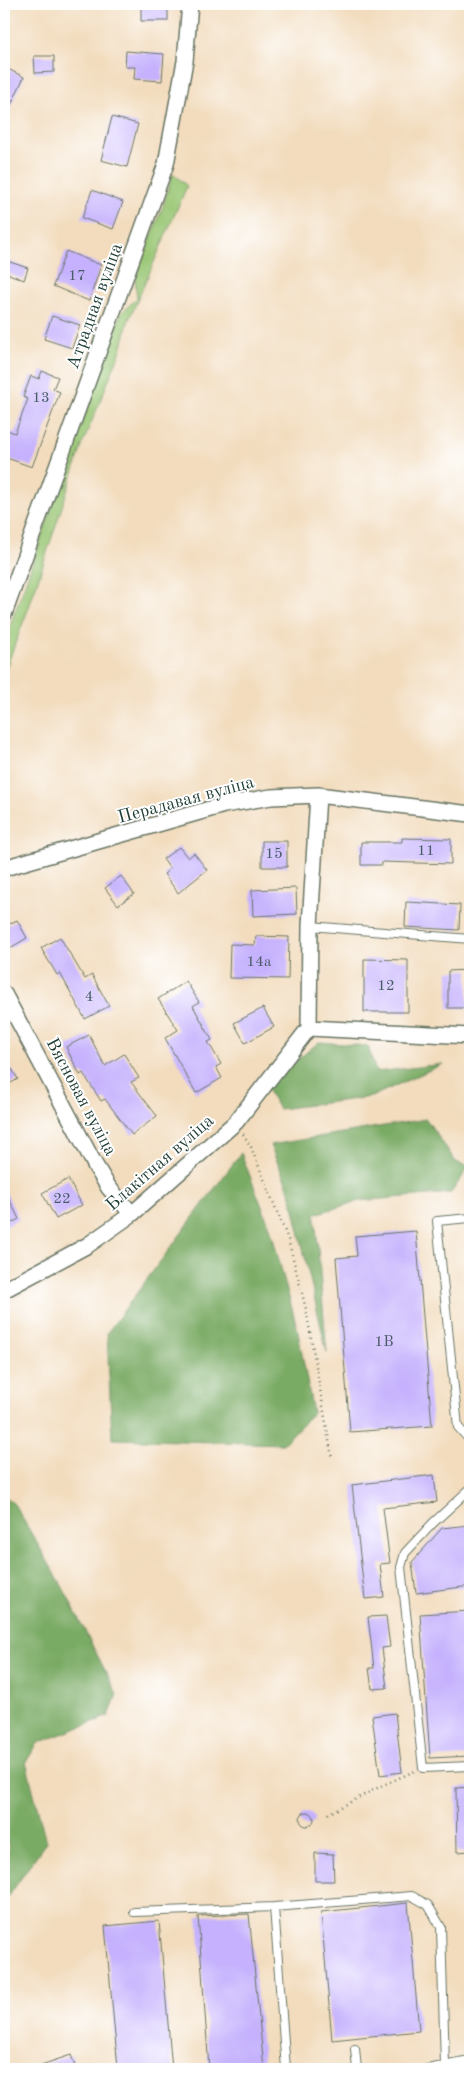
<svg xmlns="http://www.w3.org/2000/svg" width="474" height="2073" viewBox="0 0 474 2073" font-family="'Old Standard TT',serif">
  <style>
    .green { fill: #99c673; stroke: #5c8254 }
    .forest { fill: #7aab65; stroke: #4c744c }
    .building { fill: #c5b1fd }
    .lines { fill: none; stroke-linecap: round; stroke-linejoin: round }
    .service-casing { stroke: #697564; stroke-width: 10 }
    .minor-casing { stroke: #697564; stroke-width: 18 }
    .path { stroke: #697564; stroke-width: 2.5; stroke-dasharray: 1 4; stroke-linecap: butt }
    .service { stroke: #fff; stroke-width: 8 }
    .minor { stroke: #fff; stroke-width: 15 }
    .labels { text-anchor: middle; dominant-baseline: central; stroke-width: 4; stroke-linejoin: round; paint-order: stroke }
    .number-label { font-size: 15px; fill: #485a66 }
    .street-label { font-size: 18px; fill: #1f3d34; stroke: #fff }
  </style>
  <rect width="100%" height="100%" fill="#fff"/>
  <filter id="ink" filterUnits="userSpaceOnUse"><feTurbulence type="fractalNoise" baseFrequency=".02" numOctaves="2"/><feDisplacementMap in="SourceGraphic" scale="10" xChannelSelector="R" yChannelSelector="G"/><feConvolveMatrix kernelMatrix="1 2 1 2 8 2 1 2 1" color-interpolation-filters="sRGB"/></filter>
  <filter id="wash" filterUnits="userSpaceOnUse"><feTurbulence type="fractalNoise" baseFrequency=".0096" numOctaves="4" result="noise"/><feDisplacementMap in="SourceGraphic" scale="20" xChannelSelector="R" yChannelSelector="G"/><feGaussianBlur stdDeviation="1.12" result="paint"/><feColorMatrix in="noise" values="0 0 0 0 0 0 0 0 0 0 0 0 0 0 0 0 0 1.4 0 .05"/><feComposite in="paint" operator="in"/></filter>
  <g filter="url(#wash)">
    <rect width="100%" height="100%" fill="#f2dcbd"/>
    <path class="green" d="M173 173 187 186 128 322 121 350 83 443 29 607 4 673V643L121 313 137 298 135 279 163 206Z"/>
    <path class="forest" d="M319 1042 368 1046 376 1072 443 1064 371 1097 279 1109 265 1086Z
      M426 1119 456 1162 469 1167 451 1193 359 1201 315 1214 327 1353 290 1192 270 1145Z
      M241 1153 270 1227 297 1327 313 1413 283 1444 112 1439 107 1333Z
      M4 1496 14 1504 60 1582 117 1694 109 1716 38 1743 26 1762 46 1842 4 1903V1851L9 1849 4 1830Z"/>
    <g id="blocks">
      <path class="building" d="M141 4H168V21H141Z
        M126 51 164 54 162 81 134 79 135 67H125Z
        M34 56H54V72L35 73Z
        M4 67 24 77 4 120Z
        M112 117 138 124 127 167 101 160Z
        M92 190 123 202 113 229 82 218Z
        M66 251 101 265 89 301 53 286Z
        M4 260 28 268 24 280 4 272Z
        M52 316 80 325 72 348 44 339Z
        M42 371 58 377 53 389 60 392 32 467 4 457V439L7 430 15 433 28 399 23 397 31 376 39 379Z
        M402 838 451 839V864L382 862V865H361V842H402Z
        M262 841H287V867H262Z
        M179 847 188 858 194 853 207 870 178 893 164 874 170 869 163 859Z
        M121 876 134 894 118 905 105 888Z
        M296 888 297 914 253 916 252 890Z
        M406 902 460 905 459 930 405 927Z
        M17 920 27 938 10 948 4 937V927Z
        M256 936 289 937 288 979 229 978 230 944 255 945Z
        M60 937 85 979 92 975 109 1006 85 1019 60 973 57 975 41 948Z
        M364 959 408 960V1012H364Z
        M468 970V1008H448V971Z
        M186 981 199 1002 193 1006 212 1040 208 1042 221 1064 216 1067 222 1078 196 1093 165 1038 178 1030 158 999Z
        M263 1008 274 1027 245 1043 234 1023Z
        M89 1035 105 1066 124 1054 139 1078 131 1082 157 1116 132 1135 105 1099 101 1101 83 1073 80 1075 66 1047Z
        M12 1069 18 1079 4 1087V1073Z
        M68 1179 82 1205 56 1219 42 1193Z
        M4 1189 19 1219 4 1227Z
        M416 1231 432 1426 350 1432 336 1258 357 1256 355 1236Z
        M434 1475 437 1502 383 1508 390 1563 380 1564 384 1597 365 1599 352 1485Z
        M470 1525V1586L416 1593 412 1562 442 1528Z
        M470 1611V1756L430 1758 420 1614Z
        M386 1616 390 1647 382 1648 387 1688 372 1689 369 1668H374L368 1617Z
        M395 1713 402 1772 380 1775 372 1716Z
        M470 1787V1851L457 1852 456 1788Z
        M300 1819a7 7 0 1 1 14 0a7 7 0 1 1-14 0Z
        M315 1853 333 1854 334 1881H315Z
        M408 1903 419 2031 332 2040 321 1912Z
        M249 1914 264 2069H209L198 1916Z
        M159 1921 172 2069H118L105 1926Z
        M71 2055 76 2069H35V2067Z"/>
    </g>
  </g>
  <g filter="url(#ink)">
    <use href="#blocks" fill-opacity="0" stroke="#697564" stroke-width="1"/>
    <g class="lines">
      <defs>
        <path id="service" d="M310 926 470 939
          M470 1218 437 1221 458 1427 467 1437H470
          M470 1489 433 1523 405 1553 401 1567 423 1768 470 1766
          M274 1907 286 2069
          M134 1912 274 1907 412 1896 428 1905 441 1927 445 2066
          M355 2049 357 2069
          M427 2069 470 2061"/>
        <path id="minor" d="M4 614 166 164 185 61 190 4
          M4 868 224 805 271 797 318 795 470 814
          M4 994 95 1165 109 1188 132 1214
          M309 1028 470 1036
          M4 1290 88 1245 132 1214 236 1122 309 1028 310 926 318 795"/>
      </defs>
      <use href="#service" class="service-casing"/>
      <use href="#minor" class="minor-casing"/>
      <path class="path" d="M243 1134 251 1147 288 1239 306 1309 332 1458
        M328 1814 381 1786 415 1771"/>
      <use href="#service" class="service"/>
      <use href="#minor" class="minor"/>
    </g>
  </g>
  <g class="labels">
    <g class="number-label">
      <text x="77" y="276">17</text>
      <text x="41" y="398">13</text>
      <text x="426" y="851">11</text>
      <text x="274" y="854">15</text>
      <text x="259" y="962">14а</text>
      <text x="386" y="986">12</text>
      <text x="89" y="997">4</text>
      <text x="62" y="1199">22</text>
      <text x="384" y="1342">1В</text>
    </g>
    <g class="street-label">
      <text transform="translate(95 306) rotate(-70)">Атрадная вуліца</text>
      <text transform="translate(186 800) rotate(-15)">Перадавая вуліца</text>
      <text transform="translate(81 1097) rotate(62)">Вясновая вуліца</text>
      <text transform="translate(160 1163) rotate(-41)">Блакітная вуліца</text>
    </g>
  </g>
  <rect width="474" height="2073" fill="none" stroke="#fff" stroke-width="20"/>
</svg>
